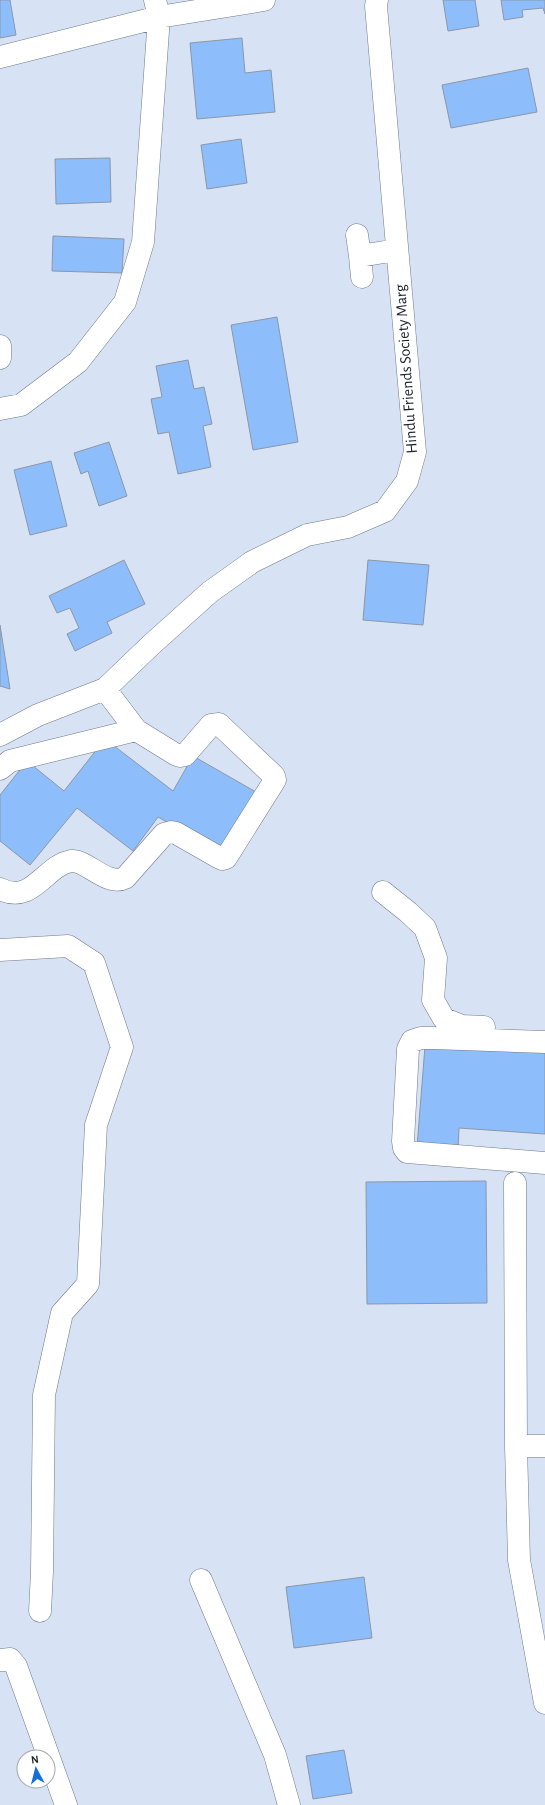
<svg xmlns="http://www.w3.org/2000/svg" width="545" height="1805" viewBox="0 0 545 1805" font-family="'Alegreya Sans',sans-serif">
  <style>
    .building { fill: #8ebdfc; stroke: #8c97a6 }
    .lines { fill: none; stroke-linecap: round; stroke-linejoin: round }
    .minor-casing { stroke: #6f7a89; stroke-width: 23 }
    .minor { stroke: #fff; stroke-width: 22 }
    .labels { text-anchor: middle; dominant-baseline: central; stroke-width: 4; stroke-linejoin: round; paint-order: stroke }
    .street-label { font-size: 16px; fill: #1b2026; stroke: #fff }
  </style>
  <rect width="100%" height="100%" fill="#d7e3f4"/>
  <path class="building" d="M0 0H10L16 35 0 38Z
    M443 0H475L479 26 448 31Z
    M501 0H545V14L543 8 522 10 523 17 504 20Z
    M242 38 245 73 271 70 275 112 197 119 190 43Z
    M528 68 537 112 451 128 442 85Z
    M241 139 247 183 207 189 201 145Z
    M110 158 111 202 56 204 55 159Z
    M53 236 124 239 122 273 52 271Z
    M277 317 298 442 253 450 231 325Z
    M188 360 194 389 204 387 212 424 203 426 211 467 178 474 169 432 158 434 151 399 162 397 156 366Z
    M109 442 127 496 99 506 88 471 81 474 74 453Z
    M51 461 67 526 30 535 14 470Z
    M124 560 145 604 107 622 112 633 75 651 67 634 79 628 70 608 57 613 49 596Z
    M368 560 429 565 423 625 363 620Z
    M0 625 10 689 0 686Z
    M105 739 173 791 193 756 256 792 221 853 158 817 133 851 77 808 30 865 0 841V795L27 761 64 791Z
    M425 1046 545 1049V1134L459 1128 458 1150 417 1147Z
    M486 1181 487 1303 367 1304 366 1182Z
    M364 1577 372 1638 294 1648 286 1587Z
    M344 1750 352 1793 313 1799 306 1756Z"/>
  <g class="lines">
    <defs>
      <path id="minor" d="M0 57 159 17 264 0
        M357 235 360 256 396 250
        M360 256 362 277
        M0 346V358
        M0 409 21 405 78 362 125 302 143 242 159 17 155 0
        M105 689 136 730
        M0 735 38 715 105 689 152 644 210 592 252 562 307 535 348 527 385 511 407 481 415 452 376 6 377 0
        M0 769 10 761 136 730 175 754 180 756 185 755 211 725 219 724 274 776 275 780 226 858 222 859 218 857 176 833 171 832 164 834 125 878C107 887 86 859 71 861 44 866 33 905 0 889
        M383 892 408 912 425 928 436 958 433 1000 444 1019 462 1026 484 1027
        M0 950 68 946 94 963 122 1047 96 1125 88 1284 62 1313 44 1395 42 1572 40 1611
        M545 1042 434 1038H421L412 1041 408 1049 403 1141 404 1148 407 1152 545 1163
        M515 1183 516 1446
        M545 1446H516L519 1560 545 1703
        M201 1580 275 1755 289 1805
        M0 1660 10 1659 16 1666 66 1805"/>
    </defs>
    <use href="#minor" class="minor-casing"/>
    <use href="#minor" class="minor"/>
  </g>
  <g class="labels">
    <g class="street-label">
      <text transform="translate(406 369) rotate(-94)">Hindu Friends Society Marg</text>
    </g>
  </g>
  <g transform="translate(36 1769) rotate(353)"><circle r="19" fill="#ffffff" stroke="#a4a6a8"/>
  <path d="M0-3L7 15L0 10L-7 15Z" fill="#1370d9"/>
  <text y="-6" font-size="11" font-weight="bold" text-anchor="middle" fill="#1b2026">N</text>
  </g>
</svg>
